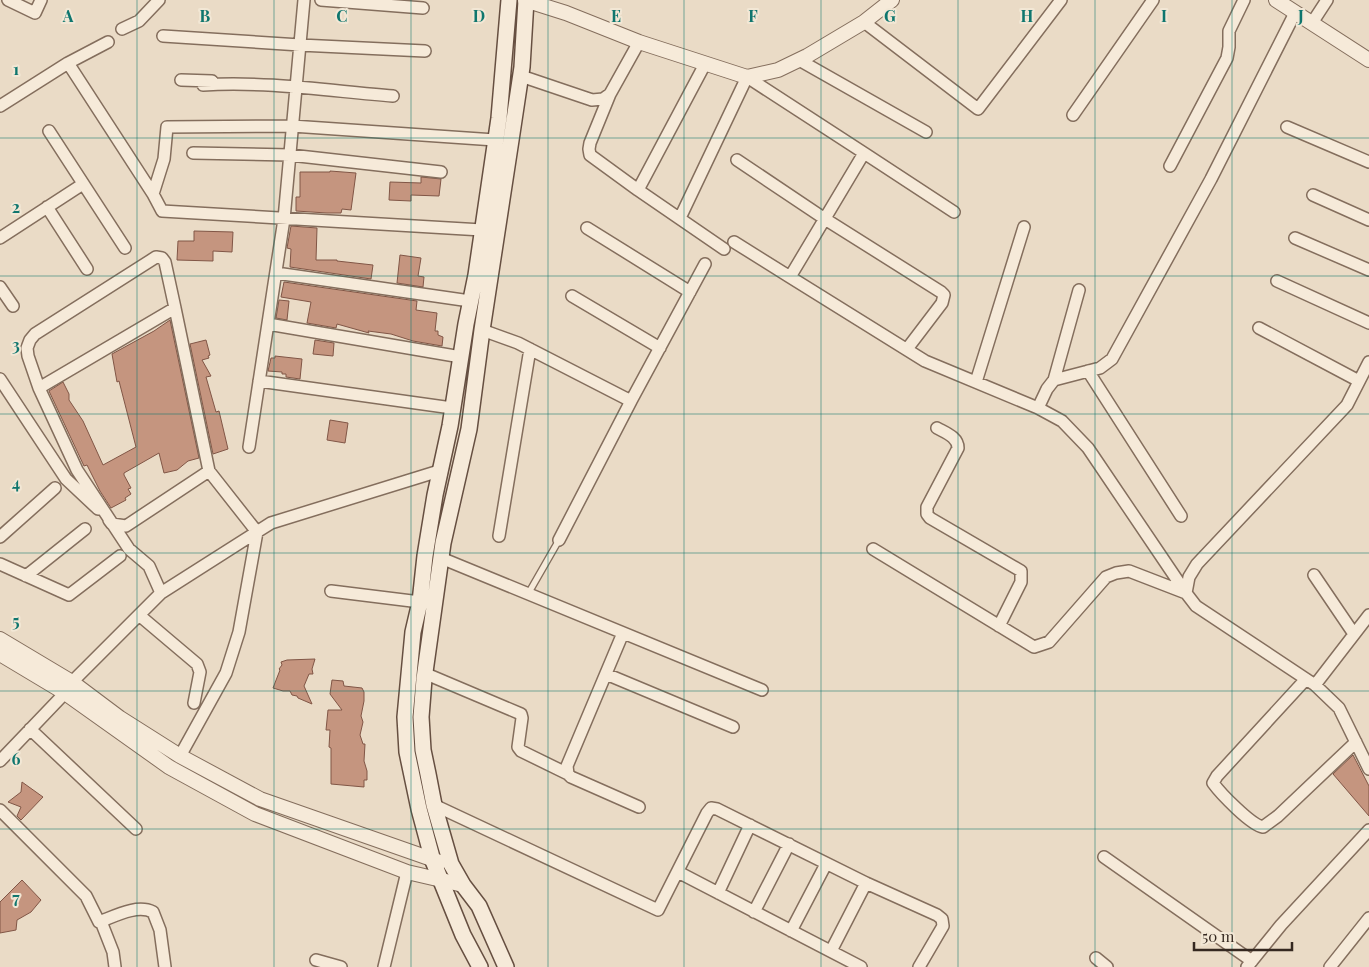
<svg xmlns="http://www.w3.org/2000/svg" width="1369" height="967" viewBox="0 0 1369 967" font-family="'Playfair Display',serif">
  <style>
    .building { fill: #c5957f; stroke: #815646 }
    .lines { fill: none; stroke-linecap: round; stroke-linejoin: round }
    .service-casing { stroke: #846e5d; stroke-width: 8 }
    .minor-casing { stroke: #846e5d; stroke-width: 14 }
    .tertiary-casing { stroke: #846e5d; stroke-width: 16 }
    .secondary-casing { stroke: #664f41; stroke-width: 18 }
    .service { stroke: #f6ead9; stroke-width: 5.5 }
    .minor { stroke: #f6ead9; stroke-width: 11 }
    .tertiary { stroke: #f6ead9; stroke-width: 14 }
    .secondary { stroke: #f6ead9; stroke-width: 15 }
    .grid { fill: none; stroke: #0f766e; stroke-width: 1; stroke-opacity: 0.55 }
    .grid-label { font-size: 16px; text-anchor: middle; font-weight: bold; fill: #0f766e; stroke: #f2e7d5; stroke-width: 4; stroke-linejoin: round; paint-order: stroke }
  </style>
  <rect width="100%" height="100%" fill="#eadbc6"/>
  <path class="building" d="M330 171 356 173 351 210 342 209 341 213H327L296 211V197H300V172H330Z
    M421 177 441 179 439 196 411 195V201L389 200 390 182 421 183Z
    M291 226 317 228 316 260H337V261L373 265 371 279 290 267 291 249 287 248Z
    M194 231 233 232 232 252 213 251V261L177 260 178 241H194Z
    M400 255 421 258 418 276 424 277 423 287 397 283Z
    M284 282 417 301 416 310 437 313 435 331H438V335L443 337 442 346 413 341 391 334 368 331 369 333 337 324 336 328 307 323 311 302 281 297Z
    M279 300 289 301 287 320 276 318Z
    M170 320 199 458 188 461 177 470 164 473 159 453 124 473V475L131 488 128 489 131 494 125 498 126 500 111 508 100 491 87 465 84 466 49 391 63 382 69 394V400L83 421 103 465 136 447 119 381 117 382 112 354 154 331Z
    M206 340 210 355 208 356 209 358 202 360 211 376 206 377 216 412 219 411 228 449 213 454 190 344Z
    M315 340 334 343 333 356 313 354Z
    M275 356 302 359 300 379 286 377V374H282V372L268 371 271 358H275Z
    M330 420 348 423 345 443 327 440Z
    M315 659 312 669 313 674H309L304 686 312 704 298 698 297 696 292 695 290 691H283L273 688 280 670 279 669 282 665 281 662 287 660Z
    M332 680 343 681 344 686 362 688 364 692V701L361 716 363 722 360 735 363 744H365L364 761 367 771V780H364V787L331 784V748L329 747 330 730H326L328 710H342L330 694Z
    M1353 755 1369 786V816L1333 774Z
    M22 782 43 797 21 820 17 816 21 807 8 802 21 792Z
    M22 880 41 900 31 912 17 920 16 930 0 933V902Z"/>
  <g class="lines">
    <defs>
      <path id="service" d="M528 594 559 540"/>
      <path id="minor" d="M8 0 35 13 41 0
        M321 0 423 8
        M864 22 978 109 1061 0
        M1312 23 1327 0
        M122 29 139 21 159 0
        M163 36 300 45 425 51
        M799 60 926 132
        M68 63 153 194
        M521 76 592 100 603 99 610 94 639 42
        M181 80 212 81
        M203 85C266 81 330 91 393 96
        M610 94 590 143 589 149 590 155 638 190 724 249
        M0 106 68 63 108 42
        M1073 115 1153 0
        M1287 127 1369 162
        M49 131 125 248
        M193 153 290 155 441 172
        M864 153 954 212
        M737 160 825 219 941 292 944 295 942 303 907 349
        M1170 166 1227 58 1229 47V31L1244 0
        M638 190 705 64
        M1313 195 1369 220
        M47 207 87 269
        M680 218 747 77 864 153 790 277 734 242
        M587 228 690 292
        M482 230 162 211 153 194 164 159 167 127 292 126 495 140
        M0 238 83 184
        M1295 238 1369 270
        M276 273 470 301
        M790 277 925 361 1038 408 1062 421 1088 448 1186 593
        M1277 281 1369 323
        M0 287 13 306
        M572 296 660 348
        M175 308 209 471
        M268 324 461 357
        M1259 328 1359 381
        M482 330 518 343 631 401 705 264
        M1369 362 1347 405 1197 564 1189 577 1186 593 1196 606 1315 685 1339 708 1369 769
        M1088 371 1181 516
        M0 379 66 479 98 509
        M1054 380 1079 290
        M259 381 452 408
        M976 382 1024 227
        M39 388 175 308 165 262 162 258 156 257 35 334 30 340 27 348 28 356 39 388 77 470 129 549 149 566 161 593
        M1038 408 1047 389 1054 380 1100 368 1112 359 1211 179 1295 13
        M937 428C946 433 958 437 958 448L927 507V514L930 518 1021 571V582L999 626
        M249 447 284 219 304 0
        M109 520 112 524 126 526 209 471 257 532 239 632 226 673 180 756
        M499 536 530 349
        M0 537 55 488
        M559 540 631 401
        M873 549 1034 647 1049 642 1106 577 1116 573 1129 571 1186 593
        M441 558 762 690
        M0 564 69 595 120 556
        M1314 575 1354 634
        M26 576 85 529
        M331 591 420 602
        M139 615 197 664 200 672 194 703
        M623 633 567 766 568 774 571 777 639 807
        M424 673 521 714 522 718 518 747 521 751 568 774
        M606 674 733 727
        M1306 679 1217 776 1213 783C1221 794 1251 825 1263 827L1278 816 1356 742
        M1315 685 1369 615
        M30 729 136 829
        M0 761 65 693 72 682 161 593 271 523 439 471
        M434 805 658 910 707 813 711 808 717 809 866 883 937 915 942 919 943 926 919 967
        M0 810 86 896 99 922 102 924 113 952 115 967
        M1104 857 1252 961
        M678 872 861 967
        M718 893 750 825
        M754 912 789 844
        M99 922C115 916 137 904 153 912L160 930 165 967
        M791 931 826 864
        M831 951 866 883
        M1096 958 1107 967
        M316 960 341 967
        M384 967 407 872
        M1247 967 1281 925 1369 830
        M1330 967 1369 918"/>
      <path id="tertiary" d="M525 0 566 13 639 42 747 77 778 70 807 56 864 22 892 0
        M1276 0 1369 60
        M0 639 72 682 120 718 180 756 260 799 440 862
        M0 654 65 693 169 767 255 814 407 872 463 885"/>
      <path id="secondary" d="M480 967 463 935 433 861 419 809 407 752 405 717 413 632 420 602 425 556 435 495 450 426 466 324 476 275 499 118 509 0
        M506 967 479 906 463 885 451 864 434 805 428 774 423 750 421 717 424 679 443 543 469 429 482 330 511 140 522 67 526 0"/>
    </defs>
    <use href="#service" class="service-casing"/>
    <use href="#minor" class="minor-casing"/>
    <use href="#tertiary" class="tertiary-casing"/>
    <use href="#secondary" class="secondary-casing"/>
    <use href="#service" class="service"/>
    <use href="#minor" class="minor"/>
    <use href="#tertiary" class="tertiary"/>
    <use href="#secondary" class="secondary"/>
  </g>
  <path class="grid" d="M137 0V967M274 0V967M411 0V967M548 0V967M684 0V967M821 0V967M958 0V967M1095 0V967M1232 0V967M0 138H1369M0 276H1369M0 414H1369M0 553H1369M0 691H1369M0 829H1369"/>
  <g class="grid-label">
    <text x="68" y="22">A</text>
    <text x="205" y="22">B</text>
    <text x="342" y="22">C</text>
    <text x="479" y="22">D</text>
    <text x="616" y="22">E</text>
    <text x="753" y="22">F</text>
    <text x="890" y="22">G</text>
    <text x="1027" y="22">H</text>
    <text x="1164" y="22">I</text>
    <text x="1301" y="22">J</text>
    <text x="16" y="75">1</text>
    <text x="16" y="213">2</text>
    <text x="16" y="351">3</text>
    <text x="16" y="489">4</text>
    <text x="16" y="627">5</text>
    <text x="16" y="765">6</text>
    <text x="16" y="904">7</text>
  </g>
  <path d="M1194 942v8h98v-8" fill="none" stroke="#352820" stroke-width="2.5"/>
  <text x="1202" y="942" font-size="15" fill="#352820" stroke="#f2e7d5" stroke-width="4" paint-order="stroke">50 m</text>
</svg>
